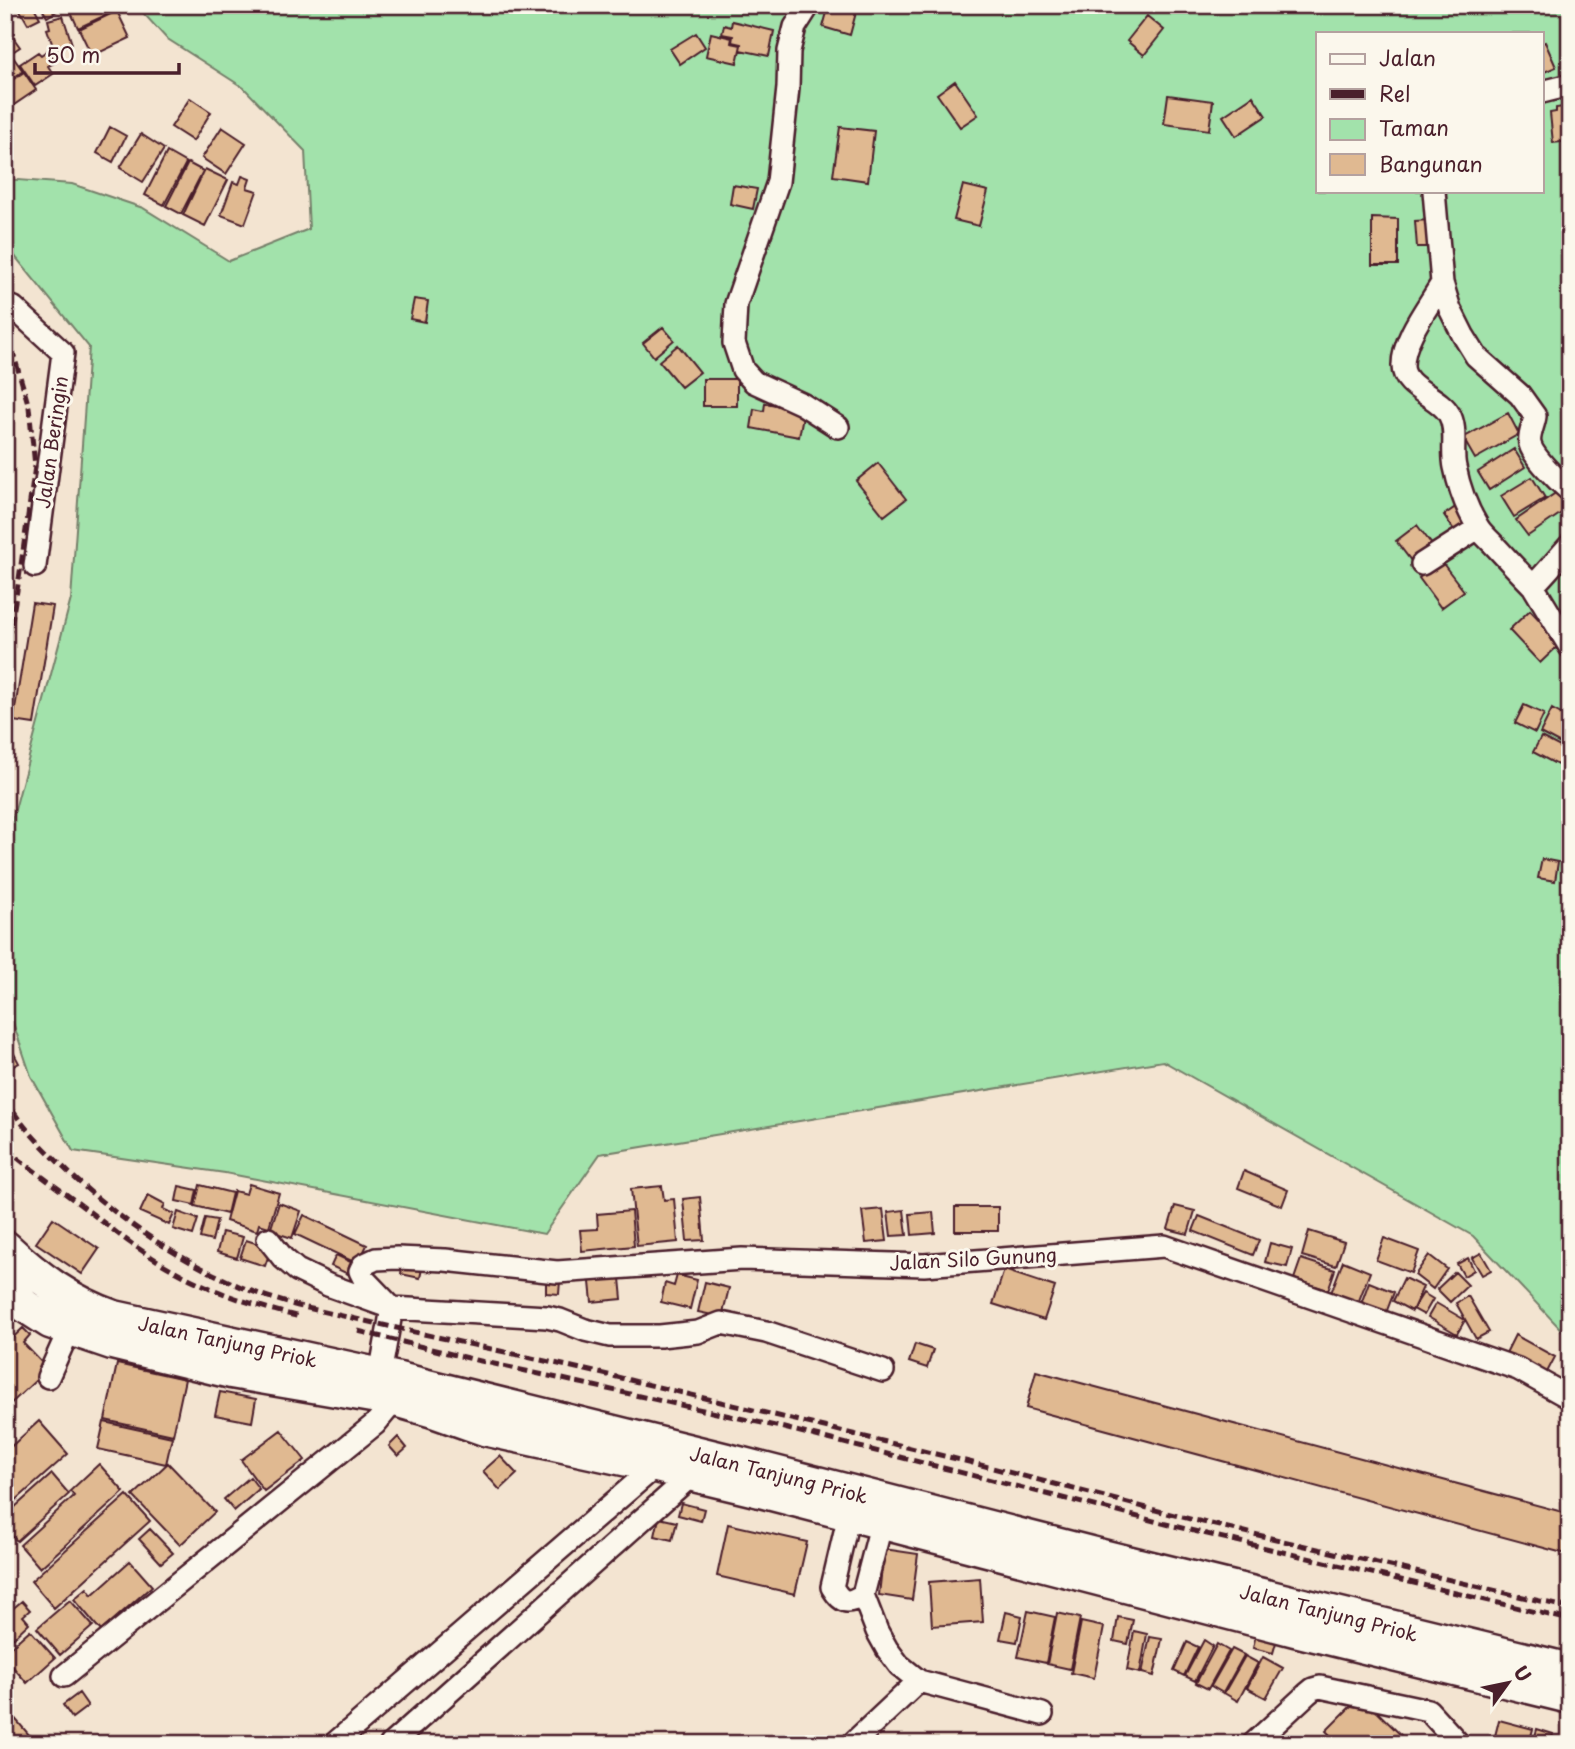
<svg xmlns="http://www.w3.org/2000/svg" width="1575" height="1749" viewBox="0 0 1575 1749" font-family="'Playpen Sans',sans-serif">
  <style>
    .built { fill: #f3e4d1 }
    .green { fill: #a2e2ab; stroke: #76806b; stroke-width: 2; fill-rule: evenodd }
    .building { fill: #e0b991; stroke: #4a1f2b; stroke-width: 2 }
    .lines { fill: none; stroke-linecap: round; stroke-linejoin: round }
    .minor-casing { stroke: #4a1f2b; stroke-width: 26 }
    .highway-casing { stroke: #4a1f2b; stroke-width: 37 }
    .minor { stroke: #fbf7ec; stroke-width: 21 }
    .highway { stroke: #fbf7ec; stroke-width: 32 }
    .rail { stroke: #4a1f2b; stroke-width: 5; stroke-dasharray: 10 5; stroke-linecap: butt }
    .labels { text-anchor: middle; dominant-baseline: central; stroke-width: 6; stroke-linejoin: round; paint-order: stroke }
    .street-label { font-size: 19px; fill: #4a1f2b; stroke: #fbf7ec }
  </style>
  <rect width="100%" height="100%" fill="#fbf7ec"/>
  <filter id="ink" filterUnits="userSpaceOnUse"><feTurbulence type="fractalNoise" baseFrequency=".0143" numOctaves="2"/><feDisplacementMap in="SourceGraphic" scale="14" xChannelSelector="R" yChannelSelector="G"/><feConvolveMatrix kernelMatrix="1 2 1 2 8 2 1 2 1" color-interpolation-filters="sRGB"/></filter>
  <g filter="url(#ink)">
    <path class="built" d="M5 5H136L166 38 244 88 305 151 309 229 229 261 143 208 72 184 5 179Z
      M5 244 89 347 84 413 73 1151 225 1173 544 1234 599 1154 1163 1061 1473 1236 1570 1339V1744H5Z"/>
    <path class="green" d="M136 5H1570V1339L1473 1236 1163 1061 600 1154 544 1234 225 1173 73 1151 31 1076 5 999V847L71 599 89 347 5 244V179L72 184 143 208 229 261 309 229 305 151 244 88 166 38ZM1318 33H1542V191H1318Z"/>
    <path class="building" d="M17 5H33L40 18 28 24Z
      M40 5H58L60 9 47 17Z
      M104 5 108 14 78 28 68 6Z
      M829 5H858L850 35 823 27Z
      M117 11 130 38 92 56 79 29Z
      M63 16 72 44 54 49 47 29 50 28 48 20Z
      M1147 16 1164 30 1144 55 1127 41Z
      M732 21 774 31 769 56 740 50 741 44 732 42 733 36 722 34 724 25 731 27Z
      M5 26 20 47 5 57Z
      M696 33 705 47 680 64 670 49Z
      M711 33 732 38 731 43 741 45 737 63 706 56Z
      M1545 42 1556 67 1542 73V43Z
      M48 50 56 62 48 66 53 74 35 86 20 64 38 52 41 55Z
      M13 57 23 71 5 84V62Z
      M24 72 36 90 5 111V85Z
      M955 81 978 115 960 127 937 94Z
      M1168 95 1213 101 1209 130 1164 124Z
      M1253 96 1266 116 1236 136 1223 116Z
      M190 98 211 112 193 141 171 127Z
      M1570 106V141L1553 143 1550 113 1556 112V108Z
      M110 127 126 136 113 162 97 153Z
      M222 127 246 143 226 174 202 158Z
      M840 127 874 131 868 181 833 176Z
      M141 134 164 149 143 182 120 168Z
      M167 152 186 163 164 205 145 195Z
      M188 163 203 171 181 214 166 206Z
      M205 169 228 180 205 226 183 215Z
      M242 176 250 179 247 188 257 191 245 224 221 215 233 182 239 184Z
      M733 185 757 189 753 209 730 204Z
      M963 185 988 191 979 226 954 220Z
      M1372 218 1398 219V265H1372Z
      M1429 220 1430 247H1417L1415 221Z
      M414 299 428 301 425 322 410 319Z
      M663 327 674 340 654 357 643 343Z
      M678 345 700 372 681 387 659 361Z
      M703 379H737V406H703Z
      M765 403 804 410 799 437 751 428 754 409 764 411Z
      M1508 413 1519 434 1475 459 1463 438Z
      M1514 449 1525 467 1489 490 1478 472Z
      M878 463 906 499 884 516 856 481Z
      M1532 477 1545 498 1514 517 1501 496Z
      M1560 490 1570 505V507L1528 536 1516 520Z
      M1457 506 1469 524 1456 533 1444 515Z
      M1417 525 1433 546 1412 562 1396 541Z
      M1441 561 1464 591 1441 608 1419 578Z
      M32 603 53 606 34 724 13 721Z
      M1530 610 1561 643 1540 663 1509 630Z
      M1524 705 1544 714 1535 733 1515 723Z
      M1552 709 1570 719V749L1540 733Z
      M1541 737 1570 752V764L1567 770 1533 752Z
      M1542 859 1558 862 1555 881 1538 878Z
      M11 1048 19 1063 10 1068 5 1060V1051Z
      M1244 1171 1288 1190 1282 1206 1238 1188Z
      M249 1184 279 1193 269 1227 259 1224 257 1231 226 1221 234 1191 246 1194Z
      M200 1185 232 1193 227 1214 195 1206Z
      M179 1186 197 1190 194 1205 176 1201Z
      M662 1186 664 1200 674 1199 678 1242 637 1246 631 1189Z
      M148 1195 165 1204 163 1209 174 1214 169 1225 140 1212Z
      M700 1197 704 1240 687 1241 683 1199Z
      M279 1203 301 1211 292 1238 270 1231Z
      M1175 1206 1195 1211 1188 1234 1168 1229Z
      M955 1207H998V1231H955Z
      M883 1209 887 1241 866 1243 862 1211Z
      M904 1210 907 1235 891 1236 888 1212Z
      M631 1211 634 1246 582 1251 580 1230 598 1229 597 1214Z
      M178 1212 198 1219 193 1235 173 1229Z
      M933 1212 935 1233 912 1235 910 1214Z
      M304 1215 367 1245 358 1264 295 1234Z
      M1199 1216 1259 1240 1253 1255 1193 1231Z
      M53 1218 99 1249 82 1274 36 1243Z
      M205 1218 217 1220 212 1241 200 1238Z
      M1309 1231 1344 1242 1336 1266 1302 1256Z
      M222 1232 243 1237 237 1258 217 1252Z
      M1384 1238 1419 1251 1411 1273 1376 1260Z
      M246 1240 271 1248 265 1266 240 1258Z
      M1270 1243 1292 1249 1287 1267 1265 1262Z
      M1481 1253 1491 1270 1482 1275 1472 1258Z
      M336 1255 355 1264 350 1275 331 1266Z
      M1429 1255 1447 1269 1433 1289 1415 1275Z
      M1468 1258 1474 1270 1464 1276 1457 1264Z
      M1301 1259 1335 1270 1328 1290 1294 1279Z
      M403 1260 423 1264 420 1278 401 1274Z
      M1343 1261 1370 1272 1358 1303 1331 1293Z
      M619 1268 622 1299 592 1302 589 1272Z
      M1004 1270 1055 1287 1044 1320 993 1304Z
      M1455 1272 1468 1285 1450 1302 1437 1289Z
      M677 1275 697 1280 690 1309 661 1302 665 1283 674 1286Z
      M1404 1278 1423 1287 1412 1311 1393 1301Z
      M546 1281H560L559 1294 546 1293Z
      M705 1282 729 1288 722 1317 698 1312Z
      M1369 1282 1394 1292 1386 1313 1361 1304Z
      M1423 1293 1433 1299 1424 1315 1413 1309Z
      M1468 1296 1489 1332 1476 1339 1456 1303Z
      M1436 1303 1465 1320 1457 1334 1428 1317Z
      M23 1328 30 1335 23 1343 48 1369 5 1409V1345Z
      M1515 1335 1555 1357 1544 1378 1504 1357Z
      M915 1344 933 1350 927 1368 909 1362Z
      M117 1364 185 1379 173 1435 105 1420Z
      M1036 1371 1570 1514V1555L1026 1408Z
      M220 1392 256 1399 252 1422 215 1415Z
      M39 1421 68 1454 5 1510V1452Z
      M104 1422 172 1437 166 1464 98 1449Z
      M281 1430 305 1460 264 1491 241 1460Z
      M398 1437 407 1448 398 1456 389 1446Z
      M500 1456 517 1474 500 1490 483 1471Z
      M168 1463 215 1512 180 1545 133 1496Z
      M99 1464 124 1492 40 1568 20 1545 74 1496 70 1491Z
      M52 1474 69 1494 17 1541 5 1529V1516Z
      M250 1477 259 1489 234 1511 224 1499Z
      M127 1495 150 1521 54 1608 31 1581Z
      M681 1503 704 1509 701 1521 678 1515Z
      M659 1518 677 1522 672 1540 655 1536Z
      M728 1524 807 1542 795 1594 717 1576Z
      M150 1529 173 1553 161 1563 139 1539Z
      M884 1549 918 1554 912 1600 879 1595Z
      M130 1561 152 1586 101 1631 74 1599 87 1588 92 1595Z
      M980 1578 983 1622 932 1626 929 1582Z
      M70 1600 93 1626 60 1655 37 1628Z
      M22 1601 30 1610 23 1616 29 1623 12 1639 5 1632V1615Z
      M1028 1611 1055 1617 1046 1663 1018 1657Z
      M1006 1612 1022 1616 1017 1642 1000 1639Z
      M1057 1613 1080 1618 1070 1669 1047 1664Z
      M1118 1617 1133 1620 1128 1644 1114 1641Z
      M1081 1622 1104 1627 1094 1678 1071 1673Z
      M30 1630 55 1658 27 1683 5 1658V1652Z
      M1134 1631 1147 1634 1140 1673 1127 1670Z
      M1256 1634 1277 1639 1273 1653 1253 1648Z
      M1150 1637 1162 1639 1154 1676 1142 1673Z
      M1204 1640 1213 1646 1195 1681 1185 1676Z
      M1187 1642 1198 1647 1184 1676 1174 1671Z
      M1217 1644 1229 1651 1208 1689 1196 1683Z
      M1232 1649 1244 1655 1223 1693 1211 1686Z
      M1245 1656 1258 1663 1238 1701 1224 1693Z
      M1263 1657 1283 1668 1266 1698 1247 1688Z
      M79 1693 88 1706 72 1718 63 1705Z
      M1361 1696 1410 1744H1339L1326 1731Z
      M5 1707 37 1744H16L5 1731Z
      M1499 1720 1533 1729 1529 1744H1493Z
      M1537 1729 1553 1734 1551 1741 1562 1744H1533Z"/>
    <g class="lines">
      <defs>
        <path id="minor" d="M809 5 795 27 789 51 788 88 778 182 736 304 734 343 743 370 754 382 802 404 838 427
          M1542 92 1570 85
          M1434 191 1442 283 1450 309 1463 335 1476 356 1520 395 1535 416C1534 425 1528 435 1530 444 1533 457 1559 482 1570 491
          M1442 283C1429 306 1403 338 1403 365 1402 388 1439 396 1449 414 1458 429 1451 450 1455 467 1459 487 1467 509 1478 527 1482 534 1490 540 1496 547 1508 560 1520 573 1533 586
          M5 312 14 308 63 353 35 566
          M1570 545C1557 559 1546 573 1533 586L1570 647
          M1422 564 1478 528
          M268 1239 283 1258 297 1270 328 1285 392 1308 547 1317 560 1320 585 1330 610 1336H660L698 1332 721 1323 766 1332 883 1371
          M392 1308 364 1279 360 1271 363 1265 376 1259 397 1258 445 1260 557 1272 742 1259 924 1265 1164 1246 1518 1369 1570 1398
          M380 1375 392 1308
          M48 1377 69 1330
          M852 1502 832 1587C842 1604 847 1604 863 1595
          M885 1510 863 1595 877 1631 887 1649 899 1665 919 1681 1042 1714
          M64 1676 375 1424 395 1400 397 1389
          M334 1744 656 1466
          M391 1744 692 1475
          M852 1744 919 1681
          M1253 1744 1307 1694 1313 1689 1320 1687 1428 1710 1459 1744"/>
        <path id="highway" d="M5 1247C38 1278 71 1302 114 1317L399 1379 731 1461 1106 1557 1570 1670
          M5 1288 25 1306 50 1322 112 1343 231 1372 395 1400 433 1411 484 1429 656 1466 764 1492 1295 1630 1570 1697"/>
      </defs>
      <use href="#minor" class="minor-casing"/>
      <use href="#highway" class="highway-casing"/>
      <use href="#minor" class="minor"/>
      <use href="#highway" class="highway"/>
      <path class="rail" d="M5 335 12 349 29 407 35 466 19 579 5 659
        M5 1098C17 1120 36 1140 53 1157 105 1210 169 1255 237 1285 257 1294 277 1300 298 1306L617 1377 973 1463 1194 1520 1570 1608
        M5 1148C28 1167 54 1185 78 1203 101 1220 123 1239 147 1254 193 1285 246 1304 300 1317
        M358 1331 476 1360 780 1427 1194 1531 1570 1620"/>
    </g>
  </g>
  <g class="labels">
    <g class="street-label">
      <text transform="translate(51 442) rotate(-82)">Jalan Beringin</text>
      <text transform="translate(973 1258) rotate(-3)">Jalan Silo Gunung</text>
      <text transform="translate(228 1341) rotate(12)">Jalan Tanjung Priok</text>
      <text transform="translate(779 1474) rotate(14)">Jalan Tanjung Priok</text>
      <text transform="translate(1329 1612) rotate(14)">Jalan Tanjung Priok</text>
    </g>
  </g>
  <rect width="1575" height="1749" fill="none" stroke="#fbf7ec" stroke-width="28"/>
  <rect x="14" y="14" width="1547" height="1721" fill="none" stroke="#4a1f2b" stroke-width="2.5" filter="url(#ink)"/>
  <rect x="1316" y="32" width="228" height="161" fill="#fbf7ec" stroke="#b4a19f" stroke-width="2"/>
  <rect x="1330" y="54" width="35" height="10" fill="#fbf7ec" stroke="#b4a19f" stroke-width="2"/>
  <text x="1379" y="66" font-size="21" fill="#4a1f2b">Jalan</text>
  <rect x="1330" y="89" width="35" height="10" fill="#4a1f2b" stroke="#b4a19f" stroke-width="2"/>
  <text x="1379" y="102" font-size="21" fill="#4a1f2b">Rel</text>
  <rect x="1330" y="119" width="35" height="21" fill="#a2e2ab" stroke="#b4a19f" stroke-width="2"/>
  <text x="1379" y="136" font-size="21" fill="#4a1f2b">Taman</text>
  <rect x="1330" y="154" width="35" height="21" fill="#e0b991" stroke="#b4a19f" stroke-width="2"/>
  <text x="1379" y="172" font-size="21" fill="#4a1f2b">Bangunan</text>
  <g transform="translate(1508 1683) rotate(57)" stroke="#fbf7ec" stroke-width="5" paint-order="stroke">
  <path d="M0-5L12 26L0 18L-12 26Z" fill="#4a1f2b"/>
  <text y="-10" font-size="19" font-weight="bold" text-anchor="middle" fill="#4a1f2b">U</text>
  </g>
  <path d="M35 63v10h144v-10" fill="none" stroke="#4a1f2b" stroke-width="3.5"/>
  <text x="46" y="63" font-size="21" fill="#4a1f2b" stroke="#fbf7ec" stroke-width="5" paint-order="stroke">50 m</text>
</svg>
